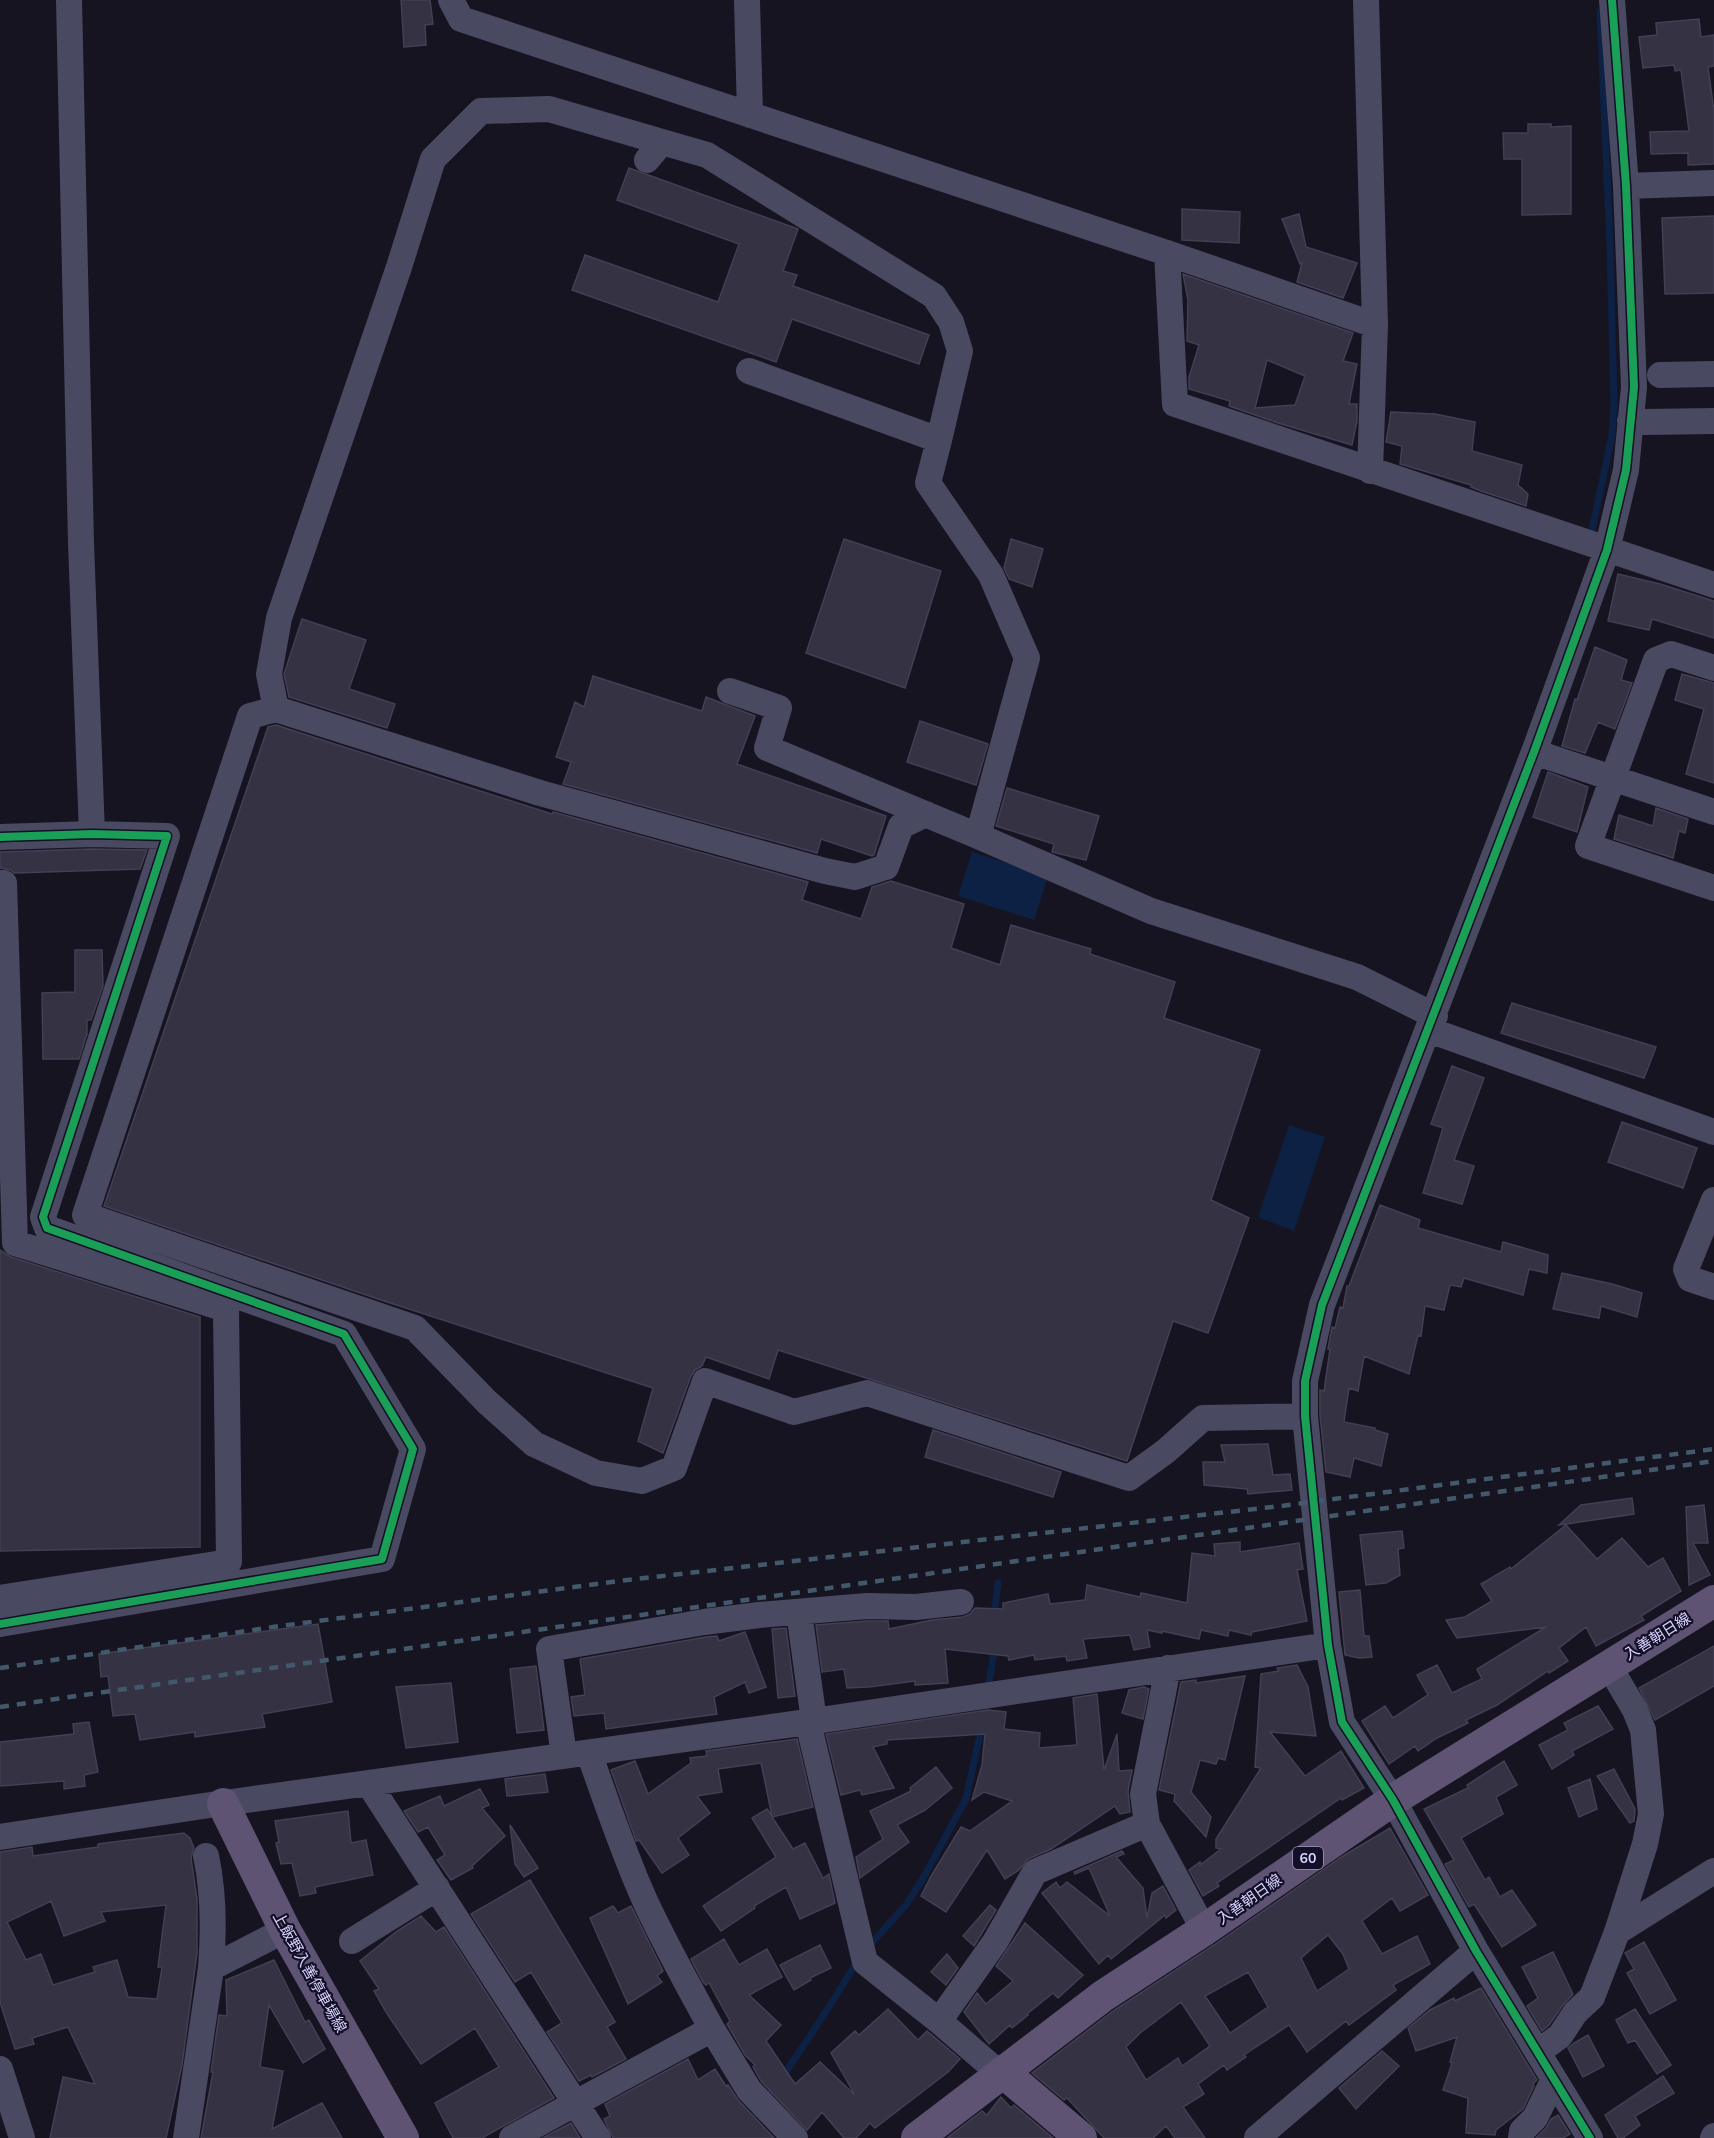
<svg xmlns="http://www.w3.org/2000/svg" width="1714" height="2138" viewBox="0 0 1714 2138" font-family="Mulish,'Noto Sans JP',sans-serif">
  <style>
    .water { fill: #0d2144 }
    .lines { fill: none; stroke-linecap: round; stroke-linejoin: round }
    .stream { stroke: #0d2144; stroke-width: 7 }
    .building { fill: #343243; stroke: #433f54; stroke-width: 1.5; fill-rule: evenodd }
    .minor { stroke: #4a4962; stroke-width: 26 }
    .major { stroke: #5e5373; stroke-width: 32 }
    .rail { stroke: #43596b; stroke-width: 4.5; stroke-dasharray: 9 8; stroke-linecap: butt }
    .cycleway-casing { stroke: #130f26; stroke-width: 11 }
    .cycleway { stroke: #1a9f57; stroke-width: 8 }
    .labels { text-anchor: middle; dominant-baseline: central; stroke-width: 4.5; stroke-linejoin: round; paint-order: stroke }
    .shield { fill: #130f26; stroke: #9e99be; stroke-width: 1.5 }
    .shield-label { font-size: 14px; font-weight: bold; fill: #d9d4ff }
    .street-label { font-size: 15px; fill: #d9d4ff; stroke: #130f26 }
  </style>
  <rect width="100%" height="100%" fill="#161421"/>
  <path class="water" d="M972 852 1048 876 1034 920 958 896Z
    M1289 1125 1325 1137 1294 1231 1258 1217Z"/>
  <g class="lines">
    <path class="stream" d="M1591 535 1612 435 1614 406 1610 246 1600 12
      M994 1616 998 1583
      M988 1691 995 1645
      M869 1946 906 1905 922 1880 966 1799 982 1725
      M749 2122C789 2070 824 2016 858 1960"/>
  </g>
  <path class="building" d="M401 0H430L433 24 425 25 426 45 404 47Z
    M1699 19 1701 37 1714 35V66L1708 67 1714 111V164L1688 165V153L1651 154 1650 132 1689 131 1681 70 1675 71 1674 65 1643 68 1639 37 1657 35 1656 23Z
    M1528 124H1551V127L1571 126V214L1522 215V159H1504L1503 133H1528Z
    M629 168 798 229 783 271 797 275 793 286 929 335 919 364 792 319 776 362 572 290 585 255 718 302 739 244 617 200Z
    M1182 209 1240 212 1239 243 1182 240Z
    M1299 214 1306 247 1357 263 1343 298 1297 282 1302 263 1300 264 1282 219Z
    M1714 216V293L1665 294 1662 218Z
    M1183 274 1353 333 1343 361 1357 364 1349 404H1357V421L1352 445 1278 423 1229 406 1230 401 1189 389V377L1199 345 1187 341 1188 300ZM1267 360 1305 376 1295 405 1255 408Z
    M1391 412 1435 414 1475 422 1472 451 1522 465 1518 485 1528 494 1526 506 1481 491 1471 487V485L1400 464 1402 446 1386 442Z
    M844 539 941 571 905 688 806 653Z
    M1011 539 1043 549 1032 587 1009 579 1004 568Z
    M1618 574 1660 584 1714 601V638L1652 619 1649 630 1608 621Z
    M302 619 366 640 349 689 395 704 387 728 289 697 284 674Z
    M1595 647 1627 660 1621 680 1632 683 1615 729 1598 722 1585 753 1562 746 1575 699 1577 700Z
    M1682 674 1714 683V783L1686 774 1704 709 1675 700Z
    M593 676 702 711 706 697 755 716 737 764 886 816 874 855 872 856 821 839 817 853 563 784 571 762 556 757 575 702 584 707Z
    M920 721 988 744 976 785 907 762Z
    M276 725 552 814 553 812 808 882 802 900 861 919 872 887 891 881 964 904 951 948 1000 965 1011 925 1091 949 1090 954 1175 982 1164 1018 1260 1050 1211 1200 1249 1218 1208 1333 1173 1321 1127 1461 778 1350 769 1379 706 1357 702 1366 695 1370 691 1376 663 1453 638 1441 653 1388 378 1299 104 1206 268 727Z
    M1548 772 1588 787 1577 832 1533 817Z
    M1007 788 1099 816 1086 860 1052 852 1054 844 996 826Z
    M1656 808 1688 819 1685 833 1679 831 1673 858 1614 839 1619 815 1653 826Z
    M92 849 147 850 140 869 14 873 11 870 0 868V852Z
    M75 950H102L103 986 91 1020H87V1034L79 1059H43L42 993 75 992Z
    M1512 1003 1656 1047 1644 1078 1501 1033Z
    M1452 1066 1484 1078 1454 1160 1474 1166 1462 1204 1423 1193 1443 1128 1431 1124Z
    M1622 1122 1697 1148 1683 1188 1608 1162Z
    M1380 1205 1420 1220 1418 1228 1501 1252 1503 1242 1548 1255 1547 1273 1529 1269 1523 1295 1464 1278 1461 1287 1450 1285 1444 1310 1425 1306 1421 1336 1418 1335 1409 1374 1364 1356 1358 1391 1349 1388 1344 1422 1375 1428V1430L1388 1434 1381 1466 1354 1458 1350 1477 1326 1472 1320 1415V1390L1324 1391 1330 1349H1328L1332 1327 1335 1328 1340 1307 1343 1308 1347 1286H1349Z
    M0 1250 11 1257 200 1317V1547L0 1551Z
    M1562 1273 1612 1284 1642 1293 1637 1317 1601 1306 1599 1318 1553 1309Z
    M933 1430 1061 1472 1053 1497 925 1457Z
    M1268 1444 1273 1475 1290 1474 1292 1490 1248 1494 1247 1489 1204 1485 1203 1462H1225L1221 1445Z
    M1632 1498 1634 1514 1559 1525 1581 1505Z
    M1704 1505 1708 1543H1693L1710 1575 1689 1585 1686 1507Z
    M1566 1525 1597 1559 1622 1538 1648 1567 1663 1558 1681 1591 1641 1616 1644 1620 1596 1646 1586 1627 1559 1648 1568 1661 1549 1673 1548 1671 1497 1705 1466 1720 1468 1723 1437 1738 1418 1751 1415 1746 1389 1764 1362 1721 1385 1706 1393 1718 1428 1695 1417 1675 1437 1665 1452 1693 1482 1679 1477 1669 1546 1627 1457 1638 1446 1620 1465 1617 1492 1601 1481 1584 1510 1567 1511 1569Z
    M1402 1531 1404 1548 1398 1549 1400 1575 1386 1583 1366 1585 1360 1535Z
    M1240 1542V1552L1299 1543 1303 1569 1297 1570 1307 1621 1252 1632 1251 1635 1229 1630 1228 1636 1201 1630 1199 1639 1162 1631V1633L1147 1630 1150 1647 1134 1650 1130 1635 1083 1639 1087 1658 1067 1661 1066 1656 1035 1660 1034 1655 1009 1660 1008 1656 945 1649 948 1683 915 1685V1681L869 1687 847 1688 844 1669 822 1672 816 1625 867 1621H888L889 1629 932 1620 963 1617 970 1614 975 1608 1003 1609V1603L1048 1594 1050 1604 1085 1600 1087 1585 1140 1597 1141 1593 1187 1603 1192 1553 1215 1556 1214 1544Z
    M1360 1590 1364 1636H1369L1372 1657 1359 1658 1345 1655 1339 1592Z
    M318 1624 332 1702 262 1714 265 1727 195 1737V1732L140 1740 135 1714 113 1716 108 1676 101 1677 99 1654Z
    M786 1628 795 1696 778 1698 772 1629Z
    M745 1632 766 1687 749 1693 745 1682 714 1697 717 1714 606 1729 604 1713 574 1716 571 1697 585 1695 580 1659 706 1637 717 1636 719 1641Z
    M1714 1646V1686L1655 1720 1639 1688Z
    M1297 1665 1308 1687 1316 1736 1270 1732 1305 1776 1341 1751 1364 1788 1342 1800 1341 1798 1217 1883 1219 1886 1203 1896 1189 1870 1200 1862V1865L1221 1849 1216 1848V1839L1261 1768 1255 1767 1261 1674 1279 1671 1277 1668Z
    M536 1666 544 1730 517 1733 510 1669Z
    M1245 1676 1225 1760 1218 1758 1216 1764 1200 1760 1191 1792 1211 1817 1206 1837 1174 1801 1175 1794 1159 1790 1181 1682 1196 1680V1683Z
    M451 1683 458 1742 406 1748 396 1687Z
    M1144 1687 1149 1689 1143 1719 1122 1713 1129 1690Z
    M1097 1694 1104 1770 1117 1734 1119 1771 1132 1770 1128 1791 1130 1812 1120 1814 1115 1806 1051 1849 1028 1859 1019 1870 1005 1879 987 1850 946 1912 921 1896 931 1876 961 1827 970 1831 1012 1801 984 1792 972 1800 982 1765 985 1734 887 1740V1744L873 1747 894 1788 862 1795 860 1790 841 1795 826 1734 988 1710 1006 1712 1004 1729 1040 1733 1039 1748 1077 1745 1073 1698Z
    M1598 1706 1613 1729 1572 1751 1574 1755 1552 1769 1539 1745 1568 1730 1564 1723Z
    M89 1722 98 1772 84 1775 85 1786 64 1789V1781L0 1786V1742L74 1734 73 1724Z
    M797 1739 813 1807 772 1817 793 1849 805 1843 823 1878 829 1874 835 1903 800 1919 786 1887 754 1906 755 1908 721 1931 703 1906 776 1857 752 1818 767 1809 772 1816 761 1763 718 1769 722 1792 697 1796 710 1813 678 1838 689 1855 662 1873 639 1840 636 1841 611 1770 635 1761 648 1794 691 1763 690 1758 707 1756 706 1751Z
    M1504 1761 1517 1785 1496 1797 1503 1814 1461 1838 1485 1880 1489 1877 1500 1897 1512 1890 1536 1925 1502 1947 1474 1904 1469 1907 1445 1864 1454 1860 1424 1809 1468 1788 1467 1785Z
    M936 1767 952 1788 925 1810 897 1825 909 1842 860 1878 856 1857 883 1839 870 1811 911 1791 910 1788Z
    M1614 1769 1635 1809 1634 1821 1630 1823 1597 1776Z
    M545 1774 548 1792 507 1796 505 1779Z
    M1590 1779 1597 1809 1579 1817 1568 1788Z
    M480 1789 489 1805 482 1808 505 1836 472 1866 473 1868 451 1880 437 1860 445 1855 428 1827 418 1832 404 1811 440 1796 444 1806Z
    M348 1811 351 1843 366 1840 373 1875 315 1887 316 1893 300 1896 292 1863 281 1864 276 1843 279 1842 275 1821Z
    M510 1825 538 1868 524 1877 515 1864Z
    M1390 1828 1428 1895 1400 1911 1392 1898 1362 1921 1382 1954 1417 1936 1430 1964 1393 1985 1396 1990 1349 2025 1346 2021 1307 2052 1289 2025 1244 2055 1246 2057 1227 2070 1224 2065 1198 2084 1204 2094 1183 2107 1205 2138H1175L1166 2126 1153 2138H1104L1067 2098 1064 2100 1032 2073 1113 2011 1214 1945 1343 1856ZM1328 1935 1343 1954 1349 1969 1317 1991 1301 1958ZM1248 1972 1268 2007 1230 2033 1205 1996ZM1181 2002 1210 2046 1182 2066 1178 2058 1146 2080 1126 2047 1140 2033Z
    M184 1833 190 1838 194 1848 191 1858 197 1899V1953L182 2065 166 2138H50L63 2077 95 2084 68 2027 32 2038 34 2044 15 2049 0 2002V1852L32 1847 33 1856 98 1847V1844ZM51 1901 64 1936 105 1921 101 1912 166 1905 158 1967H162L157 1999 128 1997 117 1960 93 1967 95 1972 53 1985 41 1954 26 1960 7 1922Z
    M1122 1851 1124 1854 1116 1857 1143 1888 1147 1918 1152 1893 1163 1886 1176 1910 1166 1918 1165 1915 1111 1959 1108 1955 1099 1964 1042 1893 1056 1882 1060 1888 1067 1882 1110 1916 1089 1868 1075 1874 1074 1872Z
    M530 1880 615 2022 607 2027 626 2059 592 2077 591 2075 579 2081 547 2032 562 2023 531 1972 515 1982 471 1914Z
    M990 1905 996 1910 974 1946 963 1936Z
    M613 1906 618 1913 631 1906 663 1971 657 1976 662 1982 628 2004 590 1918Z
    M421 1916 436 1932 444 1927 554 2098 482 2138H453L435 2103 499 2067 475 2028 421 2064 386 2012 374 1991 379 1989 360 1961 397 1931Z
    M1025 1923 1083 1975 1058 1998 1053 1993 1027 2014 1028 2015 1012 2028 1010 2025 989 2044 964 2012 977 1993 986 2004 1013 1981 996 1966Z
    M724 1939 739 1965 767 1949 782 1977 749 1995 781 2025 766 2041 795 2084 820 2062 855 2095 831 2053 855 2031 859 2035 888 2009 918 2040 927 2031 960 2059 948 2072 875 2128 870 2123 856 2138H844L822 2112 807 2130 761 2081 753 2067 755 2065 745 2055 727 2024 730 2021 709 1983 706 1985 703 1982 691 1959Z
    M1644 1942 1676 2000 1650 2014 1627 1973 1634 1969 1625 1953Z
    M820 1945 831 1968 810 1978 811 1980 794 1990 780 1965Z
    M1553 1952 1573 1994 1563 2005 1549 2025 1542 2031 1527 2006 1538 1998 1522 1967Z
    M947 1954 958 1968 946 1985 931 1972Z
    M274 1960 305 2022 309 2020 325 2049 303 2063 269 2005 260 2067 283 2071 272 2129 322 2103 342 2138H201L213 2072H211L219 2015 227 2016 226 1980Z
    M1481 1988 1537 2080 1533 2084 1534 2086 1523 2109 1496 2130 1495 2135 1466 2133 1468 2098 1443 2090 1452 2063 1450 2062 1457 2037 1416 2051 1408 2028 1430 2010 1454 1998 1455 2001Z
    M1635 2009 1671 2065 1657 2074 1635 2040 1628 2043 1616 2020Z
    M1588 2035 1604 2066 1583 2077 1568 2048 1574 2043Z
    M1382 2051 1399 2066 1356 2109 1339 2088Z
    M688 2059 698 2080 715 2069 726 2086 728 2085 738 2100 774 2138H613L604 2119 610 2116 605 2104Z
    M1663 2076 1674 2093 1635 2116 1640 2125 1623 2138H1618L1605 2115Z
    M1001 2097 1011 2108 1014 2105 1053 2138H947L982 2111 987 2115Z
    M1558 2115 1570 2134 1563 2138H1536L1546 2128 1551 2119Z
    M571 2123 580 2138 544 2137Z"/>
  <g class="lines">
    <path class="minor" d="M69 0 81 543 92 834
      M451 0 461 19 1167 253 1375 325
      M747 0 750 115
      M1366 0 1375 325 1370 471
      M662 142 549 109 481 111 433 159 399 267 279 618 269 674 276 709 540 793 825 871 855 877 886 867 901 826 926 814
      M647 160 662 142 707 155 934 296 951 322 960 351 939 440
      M1626 186 1714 183
      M1167 253 1175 404 1714 585
      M749 371 939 440 928 483 991 575 1027 658 978 836 1151 911 1357 977 1435 1016
      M1660 375 1714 374
      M1630 421 1644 422 1714 421
      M1714 668 1671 654 1656 660 1588 846 1714 888
      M730 691 779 708 767 748 978 836
      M276 709 250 716 85 1215 415 1328 487 1402 534 1444 596 1473 642 1481 674 1468 705 1381 794 1412 867 1393 1129 1478 1166 1451 1203 1418 1305 1416
      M1534 752 1714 812
      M0 837 92 834 167 836 43 1217 47 1228 344 1334 413 1449 382 1559 0 1624
      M0 883H4L9 1045
      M1429 1030 1714 1132
      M0 1045H9L15 1243 226 1309 229 1562 0 1598
      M1714 1200 1686 1269 1690 1279 1714 1287
      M799 1612 814 1721
      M808 1722 865 1962 939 2021 991 2066 1003 2072
      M589 1753C607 1803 624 1855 646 1903 666 1946 689 1987 712 2029
      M564 1756 549 1649 704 1622 759 1615 867 1606 916 1607 961 1602
      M369 1784 598 2138
      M1147 1824 1204 1930
      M0 1837 203 1806 808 1722 1328 1645
      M206 1856C214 1893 214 1930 211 1968
      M1617 1932 1714 1871
      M352 1941 437 1888
      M939 2021 995 1942 1035 1872 1147 1824 1143 1794 1168 1668
      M1538 2052 1560 2036 1575 2013 1592 1997 1617 1932 1645 1844 1651 1814 1643 1730 1635 1710 1609 1666
      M0 2069 22 2138
      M186 2138 211 1968 285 1930
      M512 2138 712 2029 749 2090 795 2138
      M1257 2138 1476 1951
      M1521 2138 1522 2131 1535 2118 1554 2079
      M1590 2138 1476 1951 1393 1800 1342 1722 1328 1645 1305 1416V1381L1322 1305 1534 752 1607 550 1626 470 1634 387 1626 186 1612 0
      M1713 2138 1714 2136"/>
    <path class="major" d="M223 1804 285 1930 403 2138
      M1003 2072 1081 2138
      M917 2138 1103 1996 1204 1930 1393 1800 1714 1601"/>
    <path class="rail" d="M0 1668 273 1627 627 1580 1281 1506 1714 1449
      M0 1707 1714 1461"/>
    <defs>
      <path id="cycleway" d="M0 837 92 834 167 836 43 1217 47 1228 344 1334 413 1449 382 1559 0 1624
        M1590 2138 1476 1951 1393 1800 1342 1722 1328 1645 1305 1416V1381L1322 1305 1534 752 1607 550 1626 470 1634 387 1626 186 1612 0"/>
    </defs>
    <use href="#cycleway" class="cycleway-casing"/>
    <use href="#cycleway" class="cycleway"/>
  </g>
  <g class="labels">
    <rect class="shield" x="1293" y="1847" width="30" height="22" rx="4.5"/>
    <g class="shield-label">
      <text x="1308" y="1858">60</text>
    </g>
    <g class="street-label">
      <text transform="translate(1657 1636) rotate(-32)">入善朝日線</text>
      <text transform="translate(1249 1899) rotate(-35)">入善朝日線</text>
      <text transform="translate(310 1972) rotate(61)">上飯野入善停車場線</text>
    </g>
  </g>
</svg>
